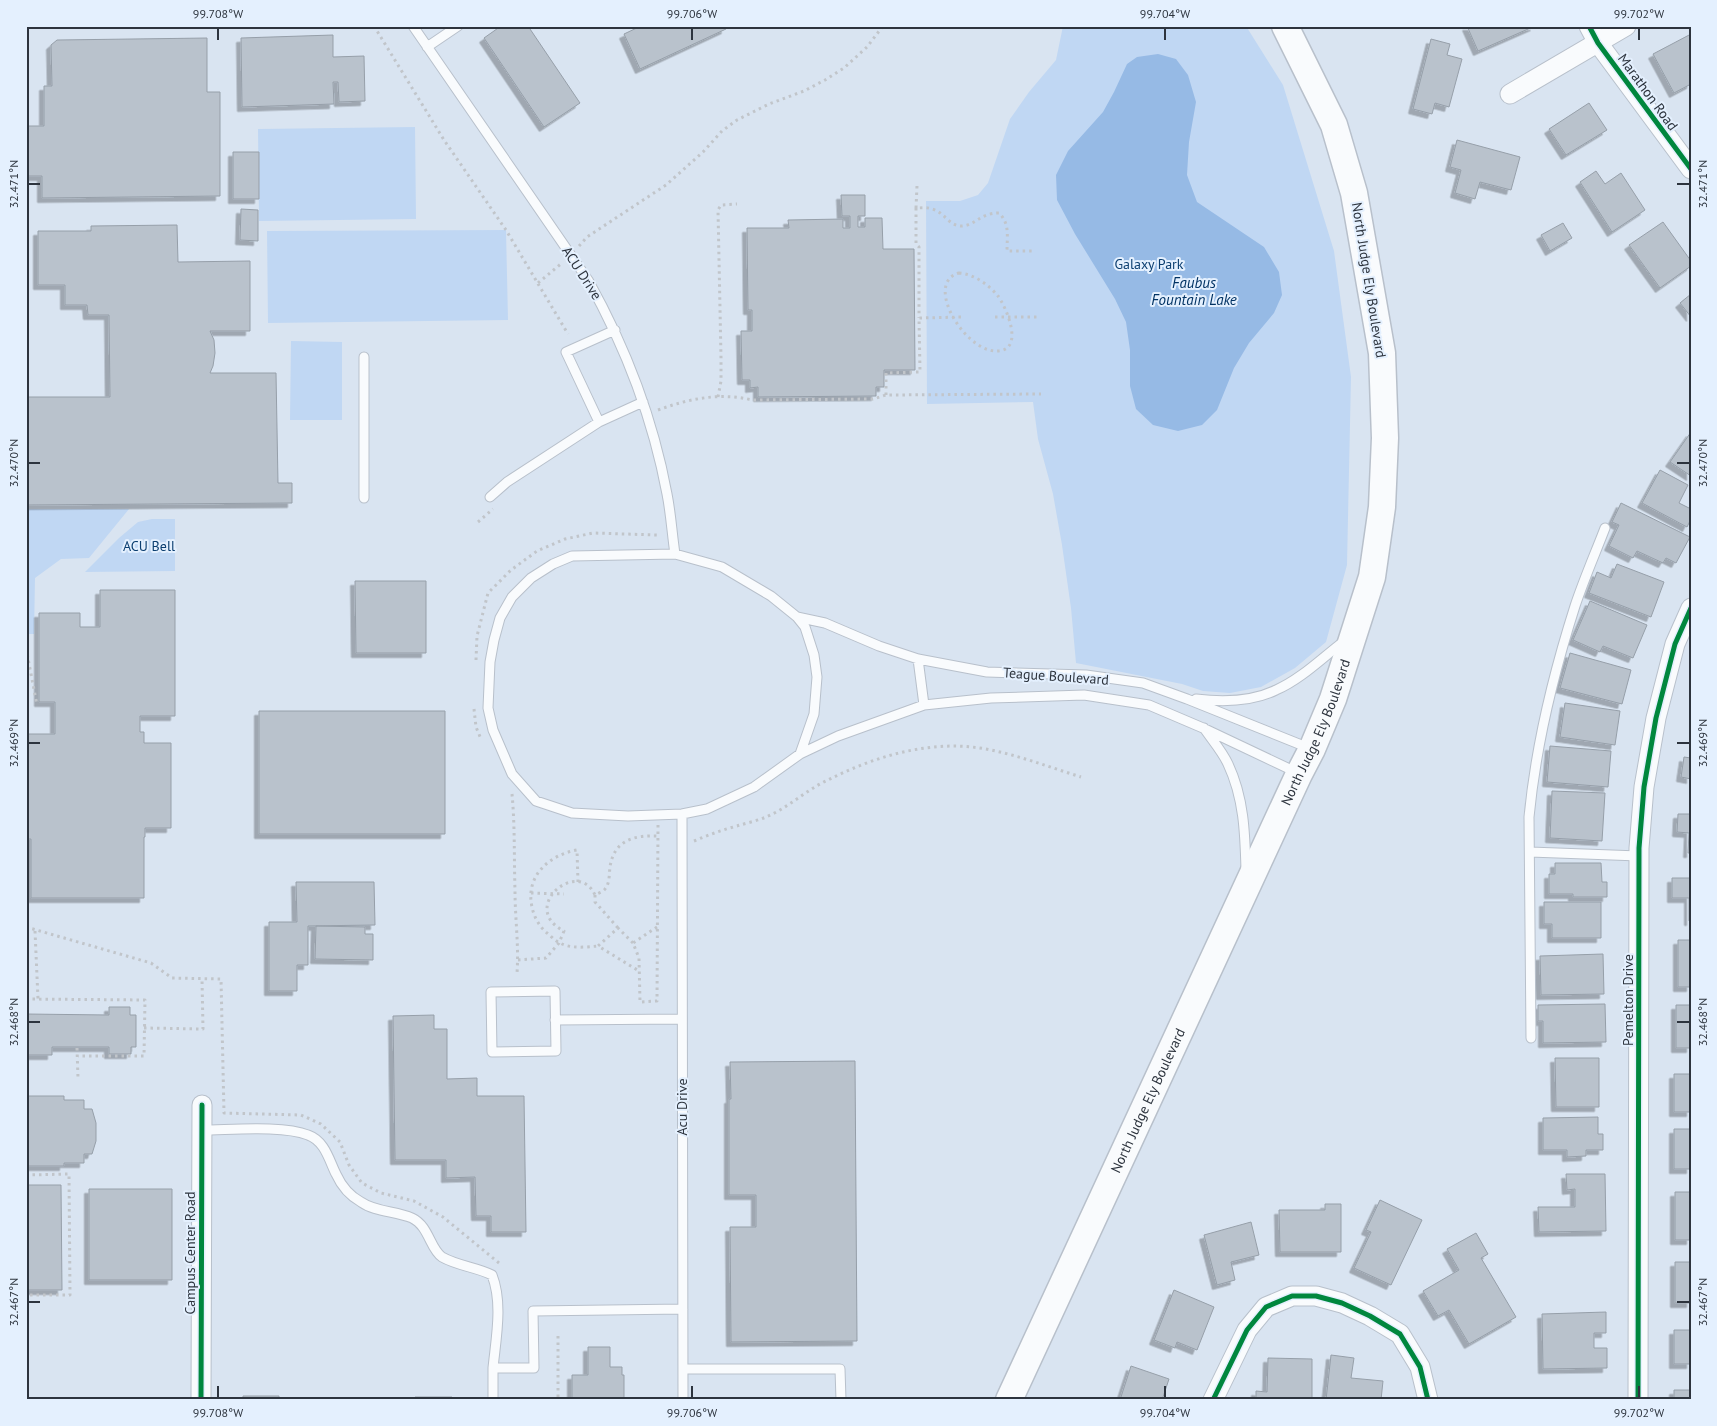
<svg xmlns="http://www.w3.org/2000/svg" width="1717" height="1426" viewBox="0 0 1717 1426" font-family="'PT Sans',sans-serif">
  <style>
    .green { fill: #c0d7f3 }
    .water { fill: #96bae5 }
    .building { fill: #b9c2cc; stroke: #969fa9; filter: url(#shadow) }
    .lines { fill: none; stroke-linecap: round; stroke-linejoin: round }
    .lane-casing { stroke: #b8c0cb; stroke-width: 11 }
    .street-casing { stroke: #b8c0cb; stroke-width: 21 }
    .secondary-casing { stroke: #b8c0cb; stroke-width: 29 }
    .path { stroke: #c1c5ca; stroke-width: 3; stroke-dasharray: 2.5 4; stroke-linecap: butt }
    .lane { stroke: #f9fbfd; stroke-width: 9 }
    .street { stroke: #f9fbfd; stroke-width: 19 }
    .secondary { stroke: #f9fbfd; stroke-width: 26 }
    .cycleway-casing { stroke: #e4f0fe; stroke-width: 8 }
    .cycleway { stroke: #00873e; stroke-width: 5 }
    .ticks { fill: none; stroke: #2d343e; stroke-width: 2 }
    .labels { text-anchor: middle; dominant-baseline: central; stroke-width: 4; stroke-linejoin: round; paint-order: stroke }
    .street-label { font-size: 14px; fill: #2d343e; stroke: #e4f0fe }
    .park-label { font-size: 14px; fill: #0b3e70; stroke: #e4f0fe }
    .water-label { font-size: 15px; font-style: italic; fill: #003263; stroke: #e4f0fe }
    .neatline { fill: none; stroke: #2d343e; stroke-width: 2 }
    .ticks-label { font-size: 12px; text-anchor: middle; fill: #2d343e }
  </style>
  <defs>
    <filter id="shadow"><feDropShadow dx="-4.5" dy="4.5" stdDeviation="0" flood-color="#0004"/></filter>
  </defs>
  <rect width="100%" height="100%" fill="#d9e4f1"/>
  <path class="green" d="M1063 26H1246L1283 85 1334 251 1351 377 1347 565 1326 642 1295 668 1261 687 1230 693 1203 691 1182 684 1076 663 1071 608 1062 545 1053 494 1038 439 1033 402 927 404 926 201H960L978 195 988 183 1010 119 1029 92 1056 60Z
    M415 127 416 219 259 221 258 129Z
    M506 230 508 320 268 323 267 231Z
    M291 341 342 342V420H290Z
    M26 509H129L89 558 61 559 35 578 34 634H26Z
    M152 519H175V571L85 572 119 538 138 522Z"/>
  <path class="water" d="M1158 54 1176 59 1188 75 1196 102 1189 142 1187 175 1197 202 1264 247 1279 272 1282 295 1274 313 1249 343 1234 368 1217 410 1202 425 1178 431 1153 425 1136 409 1130 386V350L1126 322 1115 299 1075 234 1057 200 1056 175 1068 151 1103 112 1114 92 1127 64 1137 57Z"/>
  <path class="building" d="M501 26H528L580 103 544 127 484 38Z
    M641 26H725L726 29 640 69 624 34Z
    M1467 26H1535L1478 51Z
    M1691 34V84L1674 93 1653 54Z
    M333 35V57L364 56 365 101 339 102 338 82H333L334 104 242 107 241 38Z
    M207 38V92H220V196L42 198V176H26V126H44V86H52L51 45 57 40Z
    M1431 39 1450 44 1447 55 1462 59 1449 107 1435 103 1432 114 1413 109Z
    M1589 103 1607 130 1566 155 1549 129Z
    M1457 140 1520 157 1511 190 1480 182 1475 199 1455 193 1461 170 1450 167Z
    M233 152H259V199H233Z
    M1596 171 1605 184 1621 173 1645 210 1612 232 1580 182Z
    M841 195H865V216H858V227H865V218H882L883 249H914L915 370H884V387H876V396L758 397V387L750 388V380H742L741 331H752V310H748L747 228H789L788 220 843 219V228H850V216H842Z
    M241 209 258 210V241L240 240Z
    M1663 222 1691 261V266L1660 288 1629 245Z
    M1563 223 1572 238 1550 251 1541 235Z
    M177 225 178 262 250 261V331H210L214 340 215 353 213 366 210 373H276L278 483H292V503L26 505 27 397H110L109 315H88L87 305H65V285H38V231H91V226Z
    M1691 294V317L1680 303Z
    M1691 432V476L1670 462Z
    M1660 470 1688 485 1679 503 1691 509V519L1687 527 1642 503Z
    M1621 503 1690 537 1676 563 1666 558 1663 563 1637 551 1633 558 1609 546 1619 525 1612 522Z
    M1617 564 1664 582 1651 617 1589 593 1597 572 1611 578Z
    M355 581H426V653H356Z
    M100 590H175V716H140V732H144V743H171V828H145V837H144V898H31V839H27L26 828 27 734H55V702H39V613H80V627H100Z
    M1590 601 1647 625 1633 658 1603 646 1600 652 1573 640Z
    M1570 653 1631 670 1622 704 1560 688Z
    M1565 703 1620 711 1615 745 1560 737Z
    M259 711H445V834H259Z
    M1550 746 1611 751 1608 787 1547 782Z
    M1684 757 1691 758V779L1681 777Z
    M1552 791 1605 793 1602 841 1550 838Z
    M1678 814H1691V853H1688L1689 833 1677 832Z
    M1555 863H1601L1602 882H1607V897H1573V894H1549V874H1555Z
    M1672 878H1691V921H1689V898H1672Z
    M296 882H374L375 925 308 926V965H297V991H269V922H297Z
    M1544 902H1601V938H1552V924H1544Z
    M316 926 365 927V934H373V960L315 959Z
    M1678 940H1691V987H1678Z
    M1603 954 1604 994 1541 995 1540 956Z
    M1605 1004 1606 1042 1543 1043V1021H1538V1005Z
    M1676 1005H1691V1048H1676Z
    M109 1007H130V1015H136V1047H131V1054H109V1047H52V1055H26V1014L109 1015Z
    M434 1015V1029H447V1079L477 1078V1096H524L526 1232H491V1216H476L475 1177 446 1178V1160H395L393 1016Z
    M1555 1058H1599V1107H1556Z
    M855 1061 857 1341 731 1342 730 1227H756V1195H729V1099H731L730 1062Z
    M1674 1074H1691V1112H1674Z
    M26 1096H64V1100H84V1109H92L96 1123V1141L92 1154H84V1163H64V1166H26Z
    M1598 1117V1134H1603V1150H1586V1156L1567 1157V1150H1543V1118Z
    M1674 1129H1691V1169H1674Z
    M1566 1174H1605L1606 1231 1539 1232 1538 1207H1575V1189L1567 1190Z
    M26 1185H61L62 1290H26Z
    M89 1189H172V1280H89Z
    M1675 1192H1691V1240H1675Z
    M1380 1200 1422 1220 1391 1285 1354 1268 1371 1232 1366 1230Z
    M1325 1204H1341V1252H1280L1279 1210H1325Z
    M1251 1222 1259 1255 1231 1262 1235 1280 1217 1285 1204 1235Z
    M1476 1233 1488 1254 1481 1258 1516 1317 1469 1344 1449 1310 1438 1316 1423 1291 1459 1270 1447 1249Z
    M1675 1262H1691V1303H1675Z
    M1174 1290 1214 1307 1197 1350 1177 1342 1175 1348 1154 1340Z
    M1606 1312V1333H1594V1348H1607V1368L1543 1369 1542 1314Z
    M1674 1330H1691V1364H1674Z
    M588 1347H610V1367H622V1375H624V1400H572V1375H588Z
    M1331 1355 1354 1358 1351 1378 1383 1381 1381 1400H1326Z
    M1268 1358 1312 1359V1400H1256V1391L1267 1392Z
    M1131 1366 1169 1379 1162 1400H1120Z
    M1674 1390H1691V1400H1674Z
    M243 1396H279V1400H243Z
    M415 1397H452V1400H415Z"/>
  <g class="lines">
    <defs>
      <path id="lane" d="M413 26 588 280C625 346 653 419 667 494 671 514 672 534 675 554
        M427 47 458 26
        M364 357V498
        M599 422 566 352 615 330
        M490 497 507 482 599 422 643 402
        M797 617 825 623 879 646 918 659 987 672 1086 675 1143 683 1187 699 1309 748
        M918 659 924 705
        M1196 699C1222 702 1252 702 1276 690 1301 679 1322 658 1343 642
        M1204 728C1212 740 1222 751 1228 764 1244 798 1245 833 1246 870
        M800 754 814 714 817 677 814 655 805 627 797 617 771 596 722 567 675 554 572 556 553 564 531 578 512 597 500 618 494 640 490 662 488 708 493 730 512 774 536 801 572 813 628 816 682 814 707 809 754 787 800 754 838 736 924 705 991 698 1084 695 1149 705 1203 728 1298 773
        M682 814 683 1400
        M1530 852 1639 856
        M555 991 556 1051 492 1052 491 992Z
        M555 1020 682 1019
        M1531 1038 1529 817C1536 744 1553 675 1575 606 1584 579 1595 554 1605 528
        M202 1130C230 1130 283 1125 308 1135 325 1141 329 1160 336 1174 341 1185 350 1196 361 1202 375 1212 396 1211 412 1218 429 1226 430 1249 442 1257 458 1266 476 1267 492 1275 503 1303 496 1338 493 1368H534L533 1311 683 1309
        M683 1369H840L841 1400
        M493 1400V1368"/>
      <path id="street" d="M1589 26 1598 43 1691 169
        M1510 94 1626 26
        M201 1400 202 1105
        M1213 1400 1247 1330 1266 1307 1292 1296H1316L1342 1303 1370 1316 1400 1334 1420 1367 1428 1400
        M1638 1400 1639 848 1644 787 1656 718 1675 644 1691 608"/>
      <g id="secondary">
        <path id="s1" d="M1009 1400 1299 774 1312 749 1333 699 1372 577 1382 507 1385 438 1382 353 1354 193 1334 125 1285 26"/>
      </g>
    </defs>
    <use href="#lane" class="lane-casing"/>
    <use href="#street" class="street-casing"/>
    <use href="#secondary" class="secondary-casing"/>
    <path class="path" d="M374 26 444 140 506 230 568 334
      M917 186 916 208C921 208 927 207 932 209 945 212 948 226 962 226 976 225 980 213 999 213 1010 224 1007 236 1007 251H1033
      M916 208V244L919 247V318
      M579 246 587 237 666 185 703 152 722 131 737 120 769 104 804 91 825 80 844 68 867 47 883 26
      M959 273C974 274 989 285 998 296 1006 307 1022 344 1003 350 970 361 921 283 959 273Z
      M538 283 562 263
      M995 317H1037
      M886 395V373L920 372 919 318 963 317
      M718 397 721 381V358L718 210 721 205 737 204
      M658 410C688 399 720 392 752 400L873 399 886 395 1041 394
      M478 522 493 509
      M26 648 37 705
      M476 660 477 636 488 593 511 570 537 551 565 539 593 533 657 535
      M474 709 476 727 481 739
      M512 794C515 826 514 858 515 891 515 918 519 946 517 973
      M26 837H27
      M694 841C708 835 722 830 737 826 746 823 757 821 766 817 788 808 806 790 828 780 875 756 932 739 986 749 1018 755 1049 767 1081 777
      M578 882 577 850C549 855 525 876 532 907 534 917 539 926 547 933 551 936 555 941 560 943 571 949 586 947 598 946
      M531 893 564 894
      M595 895V902L618 928
      M26 927 151 963 172 978 221 979 224 1113 301 1115 321 1124 340 1142 349 1165 362 1183 381 1193 414 1201 443 1217 499 1263
      M657 927 633 943 639 958 640 1002 657 1001 658 825
      M35 931 38 999
      M633 943 618 928 598 946 639 971
      M518 960 546 958 559 943 564 931C518 908 578 857 595 895 598 893 603 892 605 889 610 883 609 874 610 867 614 840 634 835 658 836
      M26 999 145 1000 144 1056H78
      M144 1028 203 1029 202 979
      M77 1048 78 1078
      M26 1175 69 1174 70 1295H26
      M558 1336V1400"/>
    <use href="#lane" class="lane"/>
    <use href="#street" class="street"/>
    <use href="#secondary" class="secondary"/>
    <defs>
      <path id="cycleway" d="M1589 26 1598 43 1691 169
        M201 1400 202 1105
        M1213 1400 1247 1330 1266 1307 1292 1296H1316L1342 1303 1370 1316 1400 1334 1420 1367 1428 1400
        M1638 1400 1639 848 1644 787 1656 718 1675 644 1691 608"/>
    </defs>
    <use href="#cycleway" class="cycleway-casing"/>
    <use href="#cycleway" class="cycleway"/>
  </g>
  <path class="ticks" d="M218 28V40M692 28V40M1165 28V40M1639 28V40M28 184H40M1677 184H1690M28 463H40M1677 463H1690M28 743H40M1677 743H1690M28 1022H40M1677 1022H1690M28 1302H40M1677 1302H1690M218 1386V1398M692 1386V1398M1165 1386V1398M1639 1386V1398"/>
  <g class="labels">
    <g class="street-label">
      <text transform="translate(1648 92) rotate(54)">Marathon Road</text>
      <text transform="translate(582 273) rotate(57)">ACU Drive</text>
      <text transform="translate(1369 280) rotate(81)">North Judge Ely Boulevard</text>
      <text transform="translate(1056 676) rotate(4)">Teague Boulevard</text>
      <text stroke="none"><textPath href="#s1" startOffset="735">North Judge Ely Boulevard</textPath></text>
      <text transform="translate(1628 1000) rotate(-90)">Pemelton Drive</text>
      <text stroke="none"><textPath href="#s1" startOffset="330">North Judge Ely Boulevard</textPath></text>
      <text transform="translate(682 1107) rotate(-90)">Acu Drive</text>
      <text transform="translate(190 1253) rotate(-90)">Campus Center Road</text>
    </g>
    <g class="park-label">
      <text x="1149" y="264">Galaxy Park</text>
      <text x="149" y="546">ACU Bell</text>
    </g>
    <g class="water-label">
      <text x="1194" y="282">Faubus<tspan x="1194" dy="17">Fountain Lake</tspan></text>
    </g>
  </g>
  <rect width="1717" height="1426" fill="none" stroke="#e4f0fe" stroke-width="55"/>
  <rect x="28" y="28" width="1662" height="1370" class="neatline"/>
  <g class="ticks-label">
    <text x="218" y="18">99.708°W</text>
    <text x="692" y="18">99.706°W</text>
    <text x="1165" y="18">99.704°W</text>
    <text x="1639" y="18">99.702°W</text>
    <text transform="translate(14 184) rotate(-90)" y="4">32.471°N</text>
    <text transform="translate(1703 184) rotate(-90)" y="4">32.471°N</text>
    <text transform="translate(14 463) rotate(-90)" y="4">32.470°N</text>
    <text transform="translate(1703 463) rotate(-90)" y="4">32.470°N</text>
    <text transform="translate(14 743) rotate(-90)" y="4">32.469°N</text>
    <text transform="translate(1703 743) rotate(-90)" y="4">32.469°N</text>
    <text transform="translate(14 1022) rotate(-90)" y="4">32.468°N</text>
    <text transform="translate(1703 1022) rotate(-90)" y="4">32.468°N</text>
    <text transform="translate(14 1302) rotate(-90)" y="4">32.467°N</text>
    <text transform="translate(1703 1302) rotate(-90)" y="4">32.467°N</text>
    <text x="218" y="1417">99.708°W</text>
    <text x="692" y="1417">99.706°W</text>
    <text x="1165" y="1417">99.704°W</text>
    <text x="1639" y="1417">99.702°W</text>
  </g>
</svg>
